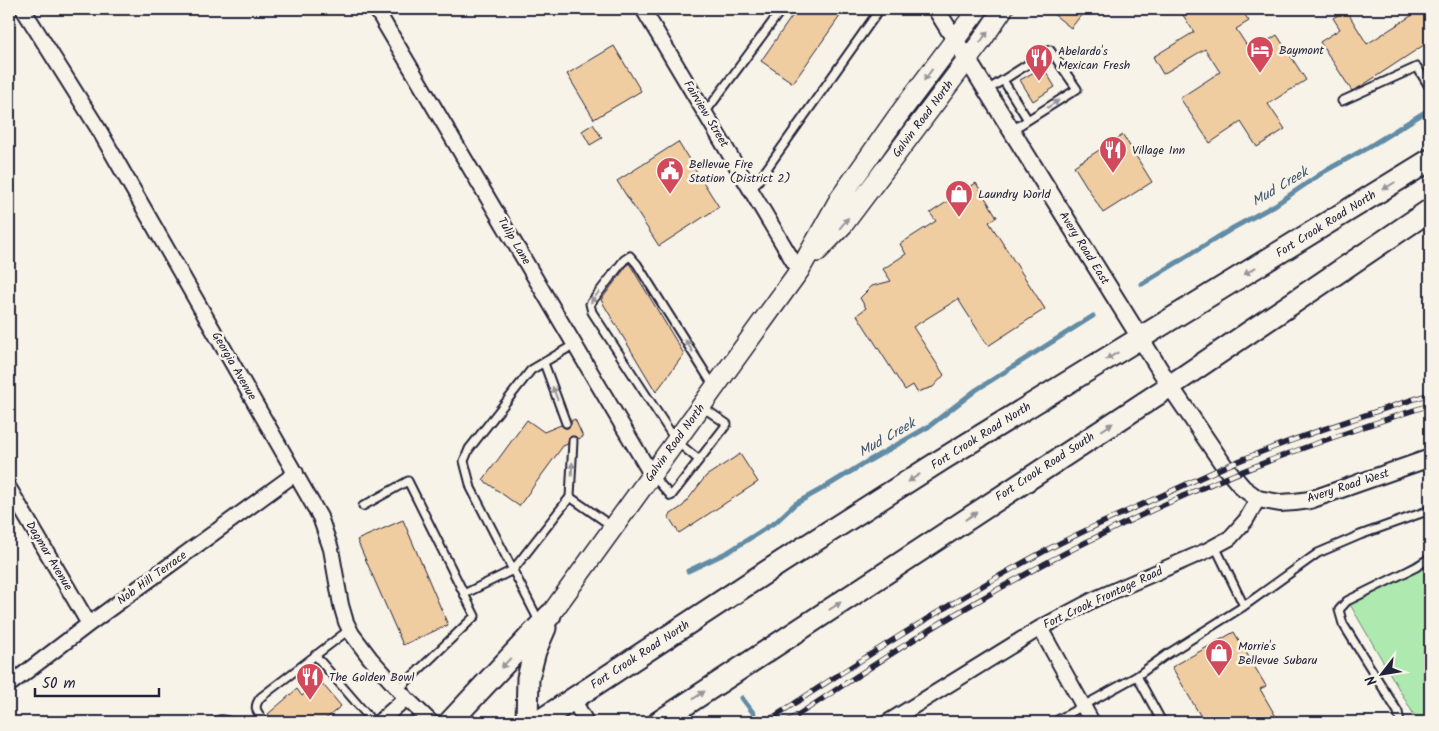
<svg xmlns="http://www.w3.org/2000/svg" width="1439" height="731" viewBox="0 0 1439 731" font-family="Kalam,sans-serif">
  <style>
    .green { fill: #aee9af; stroke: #688675 }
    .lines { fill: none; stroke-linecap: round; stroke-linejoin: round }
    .stream { stroke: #628ca6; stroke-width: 5 }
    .building { fill: #f0cca1; stroke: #22223b }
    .service-casing { stroke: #22223b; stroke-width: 11 }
    .minor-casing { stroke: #22223b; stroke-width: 18 }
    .tertiary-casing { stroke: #22223b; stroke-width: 20 }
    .secondary-casing { stroke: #22223b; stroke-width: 22 }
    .primary-casing { stroke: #22223b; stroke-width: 25 }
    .service { stroke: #f7f3e8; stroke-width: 7 }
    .minor { stroke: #f7f3e8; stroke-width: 14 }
    .tertiary { stroke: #f7f3e8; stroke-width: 16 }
    .secondary { stroke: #f7f3e8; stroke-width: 19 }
    .primary { stroke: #f7f3e8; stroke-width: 21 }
    .rail-casing { stroke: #22223b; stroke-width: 5.5 }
    .rail { stroke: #f7f3e8; stroke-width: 4; stroke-dasharray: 11; stroke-linecap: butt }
    .oneway { fill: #97959a }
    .labels { text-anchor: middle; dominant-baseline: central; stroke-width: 5; stroke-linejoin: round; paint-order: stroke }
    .poi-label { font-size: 12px; fill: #22223b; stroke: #f7f3e8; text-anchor: start }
    .street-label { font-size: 12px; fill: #22223b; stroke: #f7f3e8 }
    .water-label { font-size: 14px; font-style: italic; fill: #425770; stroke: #f7f3e8 }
  </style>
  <rect width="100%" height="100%" fill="#f7f3e8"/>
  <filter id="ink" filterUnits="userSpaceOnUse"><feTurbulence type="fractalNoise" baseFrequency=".02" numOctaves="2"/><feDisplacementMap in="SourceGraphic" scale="10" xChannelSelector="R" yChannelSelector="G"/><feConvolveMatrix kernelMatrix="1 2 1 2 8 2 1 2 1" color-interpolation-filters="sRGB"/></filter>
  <g filter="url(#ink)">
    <path class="green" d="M1430 552V722H1418L1348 601Z"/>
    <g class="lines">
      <path class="stream" d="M1142 284 1233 228 1275 205 1325 171 1367 148 1430 109
        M688 571 728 552 777 521 795 504 827 486 863 464 928 427 976 390 1093 316
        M742 698 754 714"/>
    </g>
    <path class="building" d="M797 9H845L793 83 761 61Z
      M1047 9H1086L1071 28Z
      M1179 9H1241L1249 21 1236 29 1251 52 1277 35 1306 80 1268 104 1285 129 1257 147 1241 122 1210 143 1180 98 1220 72 1205 49 1163 74 1153 57 1194 32Z
      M1422 9H1430V41L1360 87 1352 91 1320 42 1340 29 1333 18 1346 10 1367 44Z
      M614 46 641 91 594 119 567 74Z
      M1043 67 1055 87 1033 101 1020 80Z
      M593 124 602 138 590 145 582 131Z
      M1123 135 1152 182 1103 213 1074 166Z
      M678 142 719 207 659 246 617 181Z
      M976 183 997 217 989 222 1045 309 988 346 958 299 913 327 944 375 933 387 917 392 913 385 905 390 857 315 866 308 860 298 872 286 891 281 883 269 906 254 900 244 936 221 930 213Z
      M629 263 684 354 656 392 601 300Z
      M575 419 583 437 578 439 574 436 569 438 568 444 563 446 519 506 483 480 527 420 544 432 561 425 565 428H568L571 424V421Z
      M740 454 758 482 679 533 668 516 683 506 706 476Z
      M403 520 448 625 403 645 357 540Z
      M1234 632 1266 686 1260 689 1279 722H1204L1172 667Z
      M320 681 341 706 322 722H275L268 714 297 689 302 696Z"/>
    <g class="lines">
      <defs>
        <path id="service" d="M1003 80 1028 120
          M986 91 1050 50 1077 89 1012 130
          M1342 101 1417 67 1430 88
          M705 113 782 9
          M751 191 880 9
          M544 363 566 423
          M699 460 676 441 592 312 590 304 624 260 630 256 637 264 713 385
          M652 475 671 496 727 424 701 406
          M570 497 573 441
          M363 506 408 481 475 616 399 689
          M1215 546 1244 606
          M464 594 513 570 570 497 613 527
          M540 623 471 488 464 461 469 449 531 370 575 344
          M315 655 373 722
          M215 722C220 718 225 720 231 722
          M265 722C257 712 252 708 261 697L350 629
          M1054 722 1137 676
          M1162 722 1137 676 1166 655 1244 606 1318 553 1360 535 1430 510
          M1400 722 1398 712 1343 624 1339 610 1347 601 1416 567 1430 558"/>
        <path id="minor" d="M23 9 99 130 320 517 331 549 341 605 346 622 352 634 370 658 406 698 431 722
          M376 9 651 474
          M643 9 799 271
          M9 488 89 624
          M1040 628 1092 722
          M9 685 89 624 296 473
          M573 699 586 722
          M379 722 406 698
          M888 722 1040 628 1095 599 1208 550 1230 538 1246 520 1258 499"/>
        <path id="tertiary" d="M936 9 1170 386 1225 467 1243 488 1258 499 1280 503 1295 502 1310 500 1430 458"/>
        <path id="secondary" d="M817 252 843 225 980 43 1003 9
          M550 615 799 271 840 198 897 117 978 9"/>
        <path id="primary" d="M450 722 550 615
          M527 722 528 678 535 651 545 628
          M538 722 783 561 943 459 1430 160
          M659 722 1170 386 1430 210"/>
      </defs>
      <use href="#service" class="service-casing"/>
      <use href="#minor" class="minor-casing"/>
      <use href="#tertiary" class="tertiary-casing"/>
      <use href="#secondary" class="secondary-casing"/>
      <use href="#primary" class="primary-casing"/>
      <use href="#service" class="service"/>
      <use href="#minor" class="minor"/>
      <use href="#tertiary" class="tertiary"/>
      <use href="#secondary" class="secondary"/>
      <use href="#primary" class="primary"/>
      <defs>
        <path id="rail" d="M766 722C856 663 945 605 1039 554 1076 534 1114 517 1152 500 1176 489 1200 478 1224 467 1290 439 1362 416 1430 394
          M787 722C850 681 911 639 976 602 1036 567 1098 535 1161 506 1248 466 1339 434 1430 405"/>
      </defs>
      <use href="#rail" class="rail-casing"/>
      <use href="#rail" class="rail"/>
    </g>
    <defs><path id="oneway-solid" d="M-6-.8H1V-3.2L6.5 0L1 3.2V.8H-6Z" transform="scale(1.25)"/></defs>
    <g class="oneway">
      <use href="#oneway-solid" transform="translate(984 37) rotate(-55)"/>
      <use href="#oneway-solid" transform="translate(928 75) rotate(126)"/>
      <use href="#oneway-solid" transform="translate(1053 104) rotate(-33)"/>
      <use href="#oneway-solid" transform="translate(1389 186) rotate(148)"/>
      <use href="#oneway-solid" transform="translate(844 223) rotate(-51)"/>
      <use href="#oneway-solid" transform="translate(1250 271) rotate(148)"/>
      <use href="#oneway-solid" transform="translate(595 297) rotate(127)"/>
      <use href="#oneway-solid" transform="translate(689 346) rotate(-122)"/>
      <use href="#oneway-solid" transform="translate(1112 356) rotate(149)"/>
      <use href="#oneway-solid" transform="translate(555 393) rotate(-111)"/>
      <use href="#oneway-solid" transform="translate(1107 427) rotate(-33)"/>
      <use href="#oneway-solid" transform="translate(572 469) rotate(-87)"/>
      <use href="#oneway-solid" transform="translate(914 478) rotate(147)"/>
      <use href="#oneway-solid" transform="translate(971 516) rotate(-33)"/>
      <use href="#oneway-solid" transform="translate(835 606) rotate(-33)"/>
      <use href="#oneway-solid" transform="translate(506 663) rotate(133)"/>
      <use href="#oneway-solid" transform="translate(699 695) rotate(-33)"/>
    </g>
  </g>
  <defs>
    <symbol id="hotel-pin" viewBox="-11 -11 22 30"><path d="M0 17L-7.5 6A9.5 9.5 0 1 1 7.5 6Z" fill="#d1495b" stroke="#f7f3e8"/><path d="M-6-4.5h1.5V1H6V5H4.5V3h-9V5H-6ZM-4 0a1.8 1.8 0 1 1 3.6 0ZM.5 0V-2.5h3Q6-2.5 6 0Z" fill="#fff"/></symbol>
    <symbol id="restaurant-pin" viewBox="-11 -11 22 30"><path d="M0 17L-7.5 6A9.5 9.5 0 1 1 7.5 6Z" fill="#d1495b" stroke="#f7f3e8"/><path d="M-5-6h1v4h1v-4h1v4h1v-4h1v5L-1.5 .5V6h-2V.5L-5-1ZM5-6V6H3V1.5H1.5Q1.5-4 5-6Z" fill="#fff"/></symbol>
    <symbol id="civic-pin" viewBox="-11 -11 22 30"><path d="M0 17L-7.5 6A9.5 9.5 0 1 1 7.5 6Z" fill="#d1495b" stroke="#f7f3e8"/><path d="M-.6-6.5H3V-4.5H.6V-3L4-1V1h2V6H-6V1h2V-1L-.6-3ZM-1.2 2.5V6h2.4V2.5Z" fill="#fff"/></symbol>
    <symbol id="shop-pin" viewBox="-11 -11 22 30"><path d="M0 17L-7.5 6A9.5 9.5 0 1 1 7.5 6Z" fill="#d1495b" stroke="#f7f3e8"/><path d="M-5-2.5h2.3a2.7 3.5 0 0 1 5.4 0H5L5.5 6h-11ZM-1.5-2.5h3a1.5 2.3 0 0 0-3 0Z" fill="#fff"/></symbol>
  </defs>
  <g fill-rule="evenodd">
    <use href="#hotel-pin" x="1244" y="34" width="32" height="43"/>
    <use href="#restaurant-pin" x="1023" y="42" width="32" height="43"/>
    <use href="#restaurant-pin" x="1097" y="134" width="32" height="43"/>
    <use href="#civic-pin" x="654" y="155" width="32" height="43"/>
    <use href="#shop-pin" x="943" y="178" width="32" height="43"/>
    <use href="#shop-pin" x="1203" y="637" width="32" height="43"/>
    <use href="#restaurant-pin" x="294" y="661" width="32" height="43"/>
  </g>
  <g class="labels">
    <g class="poi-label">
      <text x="1279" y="50">Baymont</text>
      <text x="1058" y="51">Abelardo's<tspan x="1058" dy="14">Mexican Fresh</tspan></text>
      <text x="1132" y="150">Village Inn</text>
      <text x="689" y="164">Bellevue Fire<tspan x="689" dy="14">Station (District 2)</tspan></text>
      <text x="978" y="194">Laundry World</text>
      <text x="1238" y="646">Morrie's<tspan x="1238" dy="14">Bellevue Subaru</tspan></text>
      <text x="329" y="677">The Golden Bowl</text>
    </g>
    <g class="street-label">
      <text transform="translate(706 114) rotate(59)">Fairview Street</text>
      <text transform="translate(923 119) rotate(-53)">Galvin Road North</text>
      <text transform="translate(1326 224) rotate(-32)">Fort Crook Road North</text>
      <text transform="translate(514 241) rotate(59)">Tulip Lane</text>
      <text transform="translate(1084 248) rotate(58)">Avery Road East</text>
      <text transform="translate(234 366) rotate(60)">Georgia Avenue</text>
      <text transform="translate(981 436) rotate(-32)">Fort Crook Road North</text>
      <text transform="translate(675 443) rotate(-54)">Galvin Road North</text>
      <text transform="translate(1045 467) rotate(-33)">Fort Crook Road South</text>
      <text transform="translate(1348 486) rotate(-18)">Avery Road West</text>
      <text transform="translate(49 556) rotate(59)">Dagmar Avenue</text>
      <text transform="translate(152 578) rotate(-36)">Nob Hill Terrace</text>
      <text transform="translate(1103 598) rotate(-25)">Fort Crook Frontage Road</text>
      <text transform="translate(640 655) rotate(-33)">Fort Crook Road North</text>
    </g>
    <g class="water-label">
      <text transform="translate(1280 187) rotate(-31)">Mud Creek</text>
      <text transform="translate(887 438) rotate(-30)">Mud Creek</text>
    </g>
  </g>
  <rect width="1439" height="731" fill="none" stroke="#f7f3e8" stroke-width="30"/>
  <rect x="15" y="15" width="1409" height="701" fill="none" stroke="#22223b" stroke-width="2" filter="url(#ink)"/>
  <g transform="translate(1382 674) rotate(239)" stroke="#f7f3e8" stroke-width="4" paint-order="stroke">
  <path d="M0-4L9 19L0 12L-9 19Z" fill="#22223b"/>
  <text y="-8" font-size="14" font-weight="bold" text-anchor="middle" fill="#22223b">N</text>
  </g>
  <path d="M35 688v8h124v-8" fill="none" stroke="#22223b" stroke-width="2.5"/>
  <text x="42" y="688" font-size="15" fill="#22223b" stroke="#f7f3e8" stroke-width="4" paint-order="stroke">50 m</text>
</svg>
